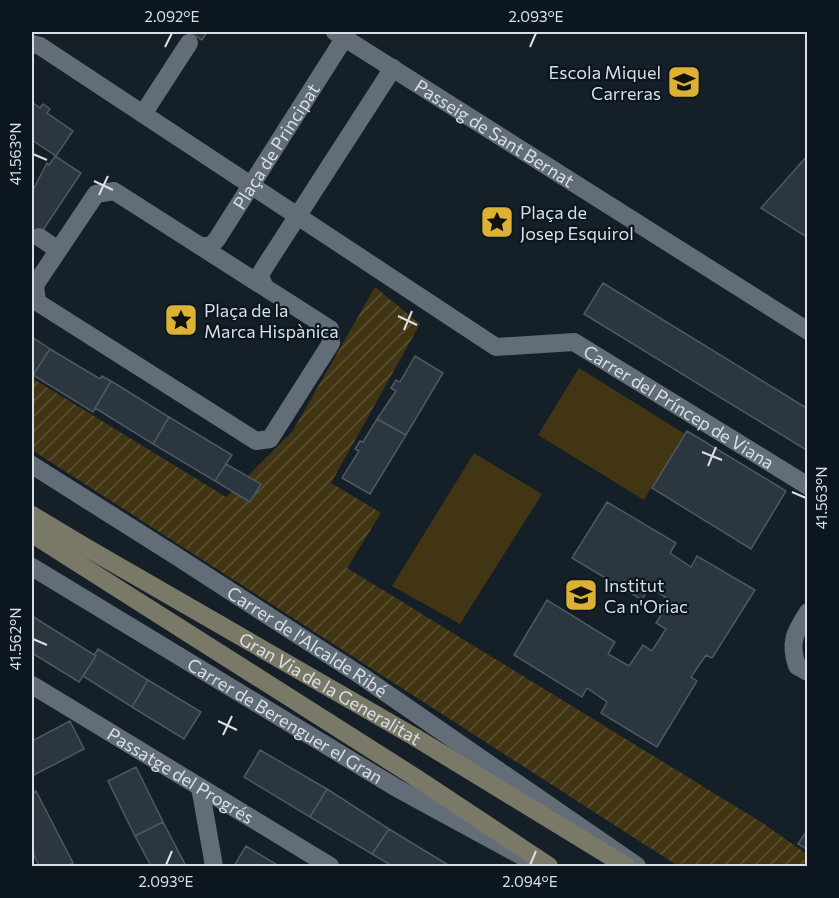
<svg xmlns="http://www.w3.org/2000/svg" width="839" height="898" viewBox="0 0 839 898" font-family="Commissioner,sans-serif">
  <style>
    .park { fill: #413514 }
    .garden { fill: url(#garden-furrows) }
    .building { fill: #2c363f; stroke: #4e5963; stroke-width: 1.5 }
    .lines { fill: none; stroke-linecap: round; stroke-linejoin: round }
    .street { stroke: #626d78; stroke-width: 18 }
    .secondary { stroke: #7a7867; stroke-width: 18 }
    .ticks { fill: none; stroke: #d9dfe5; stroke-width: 2 }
    .labels { text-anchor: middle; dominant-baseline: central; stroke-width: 4.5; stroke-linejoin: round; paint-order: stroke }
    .poi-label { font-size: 18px; fill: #d9dfe5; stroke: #0c161e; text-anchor: start }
    .street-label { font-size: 18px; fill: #d9dfe5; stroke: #0c161e }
    .neatline { fill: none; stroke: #d9dfe5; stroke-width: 2 }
    .ticks-label { font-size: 15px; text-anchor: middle; fill: #d9dfe5 }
  </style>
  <defs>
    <pattern id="garden-furrows" width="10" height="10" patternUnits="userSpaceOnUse" patternTransform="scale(1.5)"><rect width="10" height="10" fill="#413514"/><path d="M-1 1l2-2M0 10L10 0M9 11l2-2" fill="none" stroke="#5c5236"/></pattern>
  </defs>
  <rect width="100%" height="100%" fill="#151f27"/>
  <path class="park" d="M579 368 685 434 644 500 538 435Z
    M474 453 542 494 460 624 392 586Z"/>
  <path class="garden" d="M375 287 420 324 331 483 381 513 347 568 761 822 807 854V866H678L32 450V378L226 497 292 432Z"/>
  <path class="building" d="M188 32H207L202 40Z
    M32 102 40 108 43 104 50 109 47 113 73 131 56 156 32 140Z
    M808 155V238L761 208Z
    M55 156 81 173 33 245 32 244V186L34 188 47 163 49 165Z
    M603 283 808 409V451L584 314Z
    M32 337 50 349 33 375 32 374Z
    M50 349 100 379 102 376 111 381 93 412 33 375Z
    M415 356 443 373 406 435 377 419 396 391 391 388 396 380 400 382Z
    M111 381 169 417 153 444 95 408Z
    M169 417 232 455 215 481 153 444Z
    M377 419 406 435 370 494 342 478 359 451 355 449 360 441 363 442Z
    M687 431 786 491 751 549 652 488Z
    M226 464 261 484 250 502 215 481Z
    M607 502 676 543 670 553 691 567 697 556 755 590 712 658 706 655 691 677 697 681 657 747 601 713 607 702 587 688 582 697 514 655 547 600 615 642 608 654 629 666 643 645 652 651 666 629 656 623 670 600 649 587 642 600 572 558Z
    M32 616 96 656 79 682 32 653Z
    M98 649 148 680 132 707 83 676 96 656 94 655Z
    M148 680 201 712 184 739 132 707Z
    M70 721 84 749 32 776V741Z
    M260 750 327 789 310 817 244 777Z
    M136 767 163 822 135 836 108 781Z
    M327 789 389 829 372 854 310 817Z
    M36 791 73 863 66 866H39L32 851V794Z
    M163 822 186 866H151L135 836Z
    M389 829 450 866H392L372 854Z
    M808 829V850L798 844Z
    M246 846 279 866H234Z"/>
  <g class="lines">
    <g class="street">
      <path id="s1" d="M335 32 808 331"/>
      <path id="s2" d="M32 44 40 46 496 347 574 342 808 486"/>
      <path d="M143 114 189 43"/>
      <path d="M114 191 330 329 331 343 270 439 256 441 37 302 35 285 96 194Z"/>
      <path d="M39 237 58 250"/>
      <path id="s3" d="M201 246H211L217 239 345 37"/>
      <path d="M264 286 260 275 264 268 393 68"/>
      <path id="s4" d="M32 465 176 556 360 675 637 866"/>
      <path id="s5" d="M32 567 395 787 529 860"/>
      <path d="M808 612C795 632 789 642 797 666L808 672"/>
      <path id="s6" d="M32 685 330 866"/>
      <path d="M200 787 214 866"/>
    </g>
    <g class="secondary">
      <path id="s7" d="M32 515 87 548 413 736 626 866"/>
      <path d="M32 534 421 781 549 866"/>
    </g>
  </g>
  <path class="ticks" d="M165 47 172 33M530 47 536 33M33 154 47 160M94 181 113 190M99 195 108 176M398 316 417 325M404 330 412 311M702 452 722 460M708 466 716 447M792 492 806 498M33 639 47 645M218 721 237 730M223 735 232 716M166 865 172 851M530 865 536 851"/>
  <defs>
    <symbol id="school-square" viewBox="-11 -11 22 22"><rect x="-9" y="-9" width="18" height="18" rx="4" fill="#ddb133" stroke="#0c161e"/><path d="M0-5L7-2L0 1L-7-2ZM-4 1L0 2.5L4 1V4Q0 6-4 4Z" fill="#111"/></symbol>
    <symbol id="sight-square" viewBox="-11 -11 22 22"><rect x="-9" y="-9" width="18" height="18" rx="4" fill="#ddb133" stroke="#0c161e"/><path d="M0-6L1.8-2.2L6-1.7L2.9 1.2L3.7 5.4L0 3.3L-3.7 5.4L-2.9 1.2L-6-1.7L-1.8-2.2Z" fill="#111"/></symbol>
  </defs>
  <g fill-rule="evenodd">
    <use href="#school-square" x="665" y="63" width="38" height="38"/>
    <use href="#sight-square" x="478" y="203" width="38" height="38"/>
    <use href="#sight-square" x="162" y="301" width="38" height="38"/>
    <use href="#school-square" x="562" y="576" width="38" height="38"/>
  </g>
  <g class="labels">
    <g class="poi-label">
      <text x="661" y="72" text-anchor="end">Escola Miquel<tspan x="661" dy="21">Carreras</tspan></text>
      <text x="520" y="212">Plaça de<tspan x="520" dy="21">Josep Esquirol</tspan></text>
      <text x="204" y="310">Plaça de la<tspan x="204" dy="21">Marca Hispànica</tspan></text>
      <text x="604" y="585">Institut<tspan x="604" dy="21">Ca n'Oriac</tspan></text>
    </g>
    <g class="street-label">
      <text stroke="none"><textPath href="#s1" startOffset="189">Passeig de Sant Bernat</textPath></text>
      <text stroke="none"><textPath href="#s3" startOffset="129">Plaça de Principat</textPath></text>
      <text stroke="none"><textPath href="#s2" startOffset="756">Carrer del Príncep de Viana</textPath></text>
      <text stroke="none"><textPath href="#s4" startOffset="327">Carrer de l'Alcalde Ribé</textPath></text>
      <text stroke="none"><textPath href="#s7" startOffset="345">Gran Via de la Generalitat</textPath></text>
      <text stroke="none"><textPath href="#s5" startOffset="296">Carrer de Berenguer el Gran</textPath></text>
      <text stroke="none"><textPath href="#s6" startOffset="174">Passatge del Progrés</textPath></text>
    </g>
  </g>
  <rect width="839" height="898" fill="none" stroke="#0c161e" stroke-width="66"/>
  <rect x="33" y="33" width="773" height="832" class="neatline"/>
  <g class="ticks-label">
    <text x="172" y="22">2.092°E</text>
    <text x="536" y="22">2.093°E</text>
    <text transform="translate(16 154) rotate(-90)" y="5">41.563°N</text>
    <text transform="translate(822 498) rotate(-90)" y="5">41.563°N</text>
    <text transform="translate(16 639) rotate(-90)" y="5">41.562°N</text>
    <text x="166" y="887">2.093°E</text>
    <text x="530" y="887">2.094°E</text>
  </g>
</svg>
